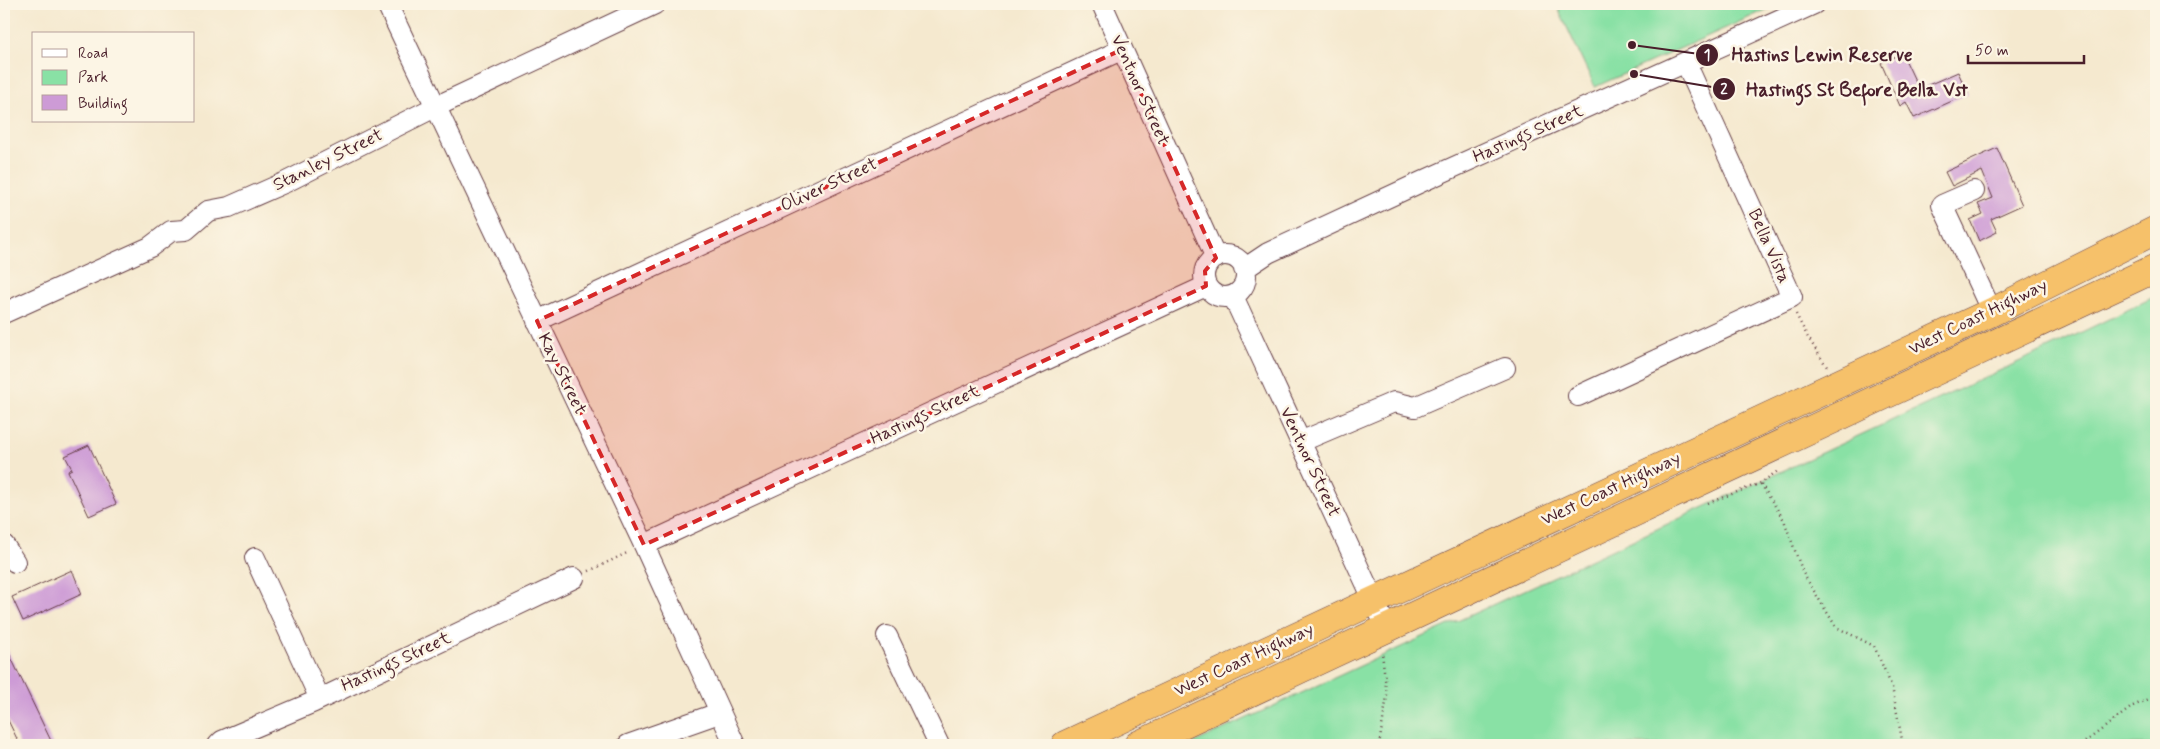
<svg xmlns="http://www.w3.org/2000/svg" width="2160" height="749" viewBox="0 0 2160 749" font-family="Mynerve,sans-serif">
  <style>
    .green { fill: #89e1a5; stroke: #6a8068 }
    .building { fill: #cd9bd6 }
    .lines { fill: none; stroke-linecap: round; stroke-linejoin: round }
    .minor-casing { stroke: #643d44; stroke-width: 22 }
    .highway-casing { stroke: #643d44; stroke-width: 29 }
    .path { stroke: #643d44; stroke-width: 2.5; stroke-dasharray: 1 4; stroke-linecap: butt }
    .minor { stroke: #fff; stroke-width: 20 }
    .highway { stroke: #f6c16b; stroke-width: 28 }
    .marked { fill: #d62828; fill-opacity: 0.2; stroke: #d62828; stroke-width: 4; stroke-dasharray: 10 6; stroke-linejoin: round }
    .labels { text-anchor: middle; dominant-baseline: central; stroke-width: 5; stroke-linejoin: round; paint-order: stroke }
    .street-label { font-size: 18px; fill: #4a1f2b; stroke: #fcf5e5 }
    .leader { fill: none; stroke: #4a1f2b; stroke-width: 2 }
    .callout-dot { fill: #4a1f2b; stroke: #fcf5e5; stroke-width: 2 }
    .mark-label { font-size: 15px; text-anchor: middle; font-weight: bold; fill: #fff }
    .callout-label { font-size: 19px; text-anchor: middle; font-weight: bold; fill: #4a1f2b; stroke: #fcf5e5; stroke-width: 5; stroke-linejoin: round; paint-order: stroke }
  </style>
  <rect width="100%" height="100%" fill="#fcf5e5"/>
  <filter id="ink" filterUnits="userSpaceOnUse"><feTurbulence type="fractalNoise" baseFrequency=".02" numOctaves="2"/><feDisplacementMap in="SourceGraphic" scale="10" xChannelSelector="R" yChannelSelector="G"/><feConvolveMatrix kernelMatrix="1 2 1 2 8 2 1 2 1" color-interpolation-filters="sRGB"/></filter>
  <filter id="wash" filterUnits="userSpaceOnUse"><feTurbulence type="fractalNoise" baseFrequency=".0096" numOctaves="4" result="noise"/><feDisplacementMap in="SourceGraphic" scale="20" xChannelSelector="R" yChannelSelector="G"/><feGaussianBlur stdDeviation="1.12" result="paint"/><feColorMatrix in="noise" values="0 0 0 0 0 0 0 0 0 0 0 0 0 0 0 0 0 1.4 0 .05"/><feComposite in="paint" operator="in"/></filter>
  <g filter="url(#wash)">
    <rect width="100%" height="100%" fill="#f5e9cf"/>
    <path class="green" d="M1556 4H1779L1595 87Z
      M2156 296V745H1189L2053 346Z"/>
    <g id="blocks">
      <path class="building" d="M1902 53 1919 89 1958 72 1968 94 1914 118 1906 102 1900 106 1881 63Z
        M1997 148 2022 205 1991 219 1997 232 1979 241 1970 220 1983 214 1978 204 1993 198 1982 171 1952 186 1945 172Z
        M89 445 116 504 89 516 68 471 72 469 65 456Z
        M72 570 82 594 23 621 12 597Z
        M4 643 53 745H20L4 712Z"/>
    </g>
  </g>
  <g filter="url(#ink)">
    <use href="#blocks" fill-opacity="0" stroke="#643d44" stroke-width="1"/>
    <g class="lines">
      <defs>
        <path id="minor" d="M387 4 644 545 735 745
          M1102 4 1216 258
          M1974 191 1942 205 1992 312
          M1204 276a21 21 0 1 1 42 0a21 21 0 1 1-42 0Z
          M1244 269 1268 253 1421 182 1814 4
          M1233 296 1387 629
          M4 313 150 247 171 231 186 230 208 211 229 207 286 182 435 107 655 4
          M537 321 1121 50
          M1578 396 1792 297 1686 63
          M1300 442 1394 402 1415 407 1505 368
          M4 545 15 562
          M644 545 1206 286
          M255 558 320 699
          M887 636 939 745
          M218 745 222 741 314 702 574 578
          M628 745 719 713"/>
        <path id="highway" d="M1065 745 1992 312 2156 230
          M1138 745 2156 268"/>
      </defs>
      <use href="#minor" class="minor-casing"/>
      <use href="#highway" class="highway-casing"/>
      <path class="path" d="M1796 314 1807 336 1827 367
        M1761 484 1784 520 1803 573 1836 627 1874 646 1892 687 1903 745
        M1708 503 1761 483 1779 470
        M589 571 629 552
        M1379 745 1387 696 1382 653
        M2081 745 2133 706 2156 696"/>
      <use href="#minor" class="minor"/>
      <use href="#highway" class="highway"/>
    </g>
  </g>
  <path class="marked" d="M1121 50 1216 258 1205 271 1206 286 644 545 537 321Z"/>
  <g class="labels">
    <g class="street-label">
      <text transform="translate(1140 90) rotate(66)">Ventnor Street</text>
      <text transform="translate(1528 134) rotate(-24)">Hastings Street</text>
      <text transform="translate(328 160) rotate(-26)">Stanley Street</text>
      <text transform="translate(829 185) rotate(-25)">Oliver Street</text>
      <text transform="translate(1769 246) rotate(66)">Bella Vista</text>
      <text transform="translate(1978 317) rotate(-26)">West Coast Highway</text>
      <text transform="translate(562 374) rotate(64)">Kay Street</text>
      <text transform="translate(925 415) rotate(-25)">Hastings Street</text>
      <text transform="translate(1310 462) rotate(65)">Ventnor Street</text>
      <text transform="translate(1611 489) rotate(-25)">West Coast Highway</text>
      <text transform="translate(1244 660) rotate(-25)">West Coast Highway</text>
      <text transform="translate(396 662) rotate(-25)">Hastings Street</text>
    </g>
  </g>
  <path class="leader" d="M1632 45L1707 55M1634 74L1724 89"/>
  <g class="callout-dot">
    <circle cx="1632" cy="45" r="5"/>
    <circle cx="1634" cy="74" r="5"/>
    <circle cx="1707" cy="55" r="12"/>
    <circle cx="1724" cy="89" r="12"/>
  </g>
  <g class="mark-label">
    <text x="1707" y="60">1</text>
    <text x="1724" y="94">2</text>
  </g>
  <g class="callout-label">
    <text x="1822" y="61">Hastins Lewin Reserve</text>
    <text x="1857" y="96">Hastings St Before Bella Vst</text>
  </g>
  <rect width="2160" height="749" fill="none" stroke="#fcf5e5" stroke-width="20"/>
  <rect x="32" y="32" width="162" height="90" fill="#fcf5e5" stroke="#b59f9b"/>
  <rect x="42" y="49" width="25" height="8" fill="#ffffff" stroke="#b59f9b"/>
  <text x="78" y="58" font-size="15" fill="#4a1f2b">Road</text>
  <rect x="42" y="70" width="25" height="15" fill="#89e1a5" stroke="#b59f9b"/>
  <text x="78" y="82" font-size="15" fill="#4a1f2b">Park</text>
  <rect x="42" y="95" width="25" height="15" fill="#cd9bd6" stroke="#b59f9b"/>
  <text x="78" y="108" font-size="15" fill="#4a1f2b">Building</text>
  <path d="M1968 55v8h116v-8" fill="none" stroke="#4a1f2b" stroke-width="2.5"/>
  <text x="1975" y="55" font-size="15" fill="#4a1f2b" stroke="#fcf5e5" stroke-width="4" paint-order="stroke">50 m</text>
</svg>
